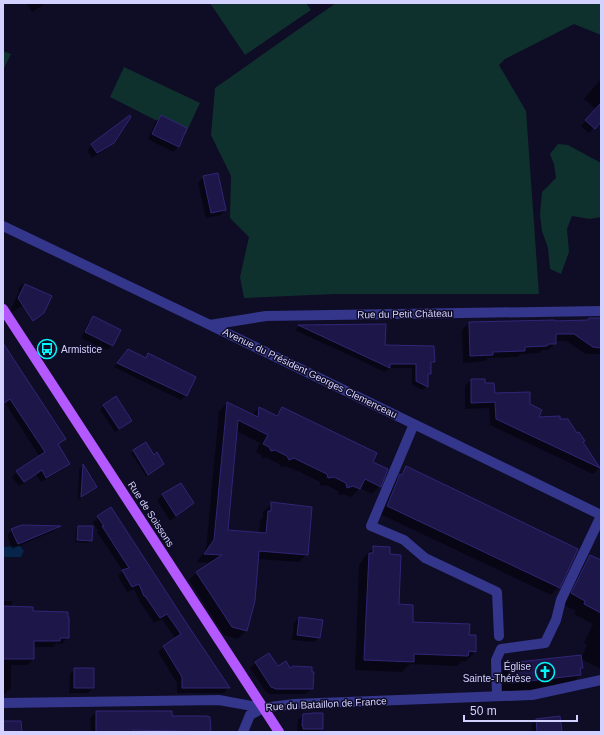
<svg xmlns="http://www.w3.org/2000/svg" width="604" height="735" viewBox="0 0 604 735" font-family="Helvetica,sans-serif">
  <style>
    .green { fill: #0f312d }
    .water { fill: #07254b }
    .shadow { fill: #0007 }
    .building { fill: #1d1649; stroke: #302677 }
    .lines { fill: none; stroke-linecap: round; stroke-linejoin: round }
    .minor { stroke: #33368a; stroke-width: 10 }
    .major { stroke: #b458ff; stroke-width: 10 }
    .labels { text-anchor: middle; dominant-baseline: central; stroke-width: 3; stroke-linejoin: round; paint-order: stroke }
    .street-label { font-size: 10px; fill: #d3d1ff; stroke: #0f0c26 }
    .poi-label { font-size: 10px; fill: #d3d1ff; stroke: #0f0c26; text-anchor: start }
  </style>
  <rect width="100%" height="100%" fill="#0f0c26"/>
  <path class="green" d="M210 3H306L311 10 245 55Z
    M336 3H601V35L574 24 505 59 499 65 526 111 539 294H336L244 298 240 277 249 237 230 218 231 176 211 135 215 88Z
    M3 51 11 54 3 70Z
    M124 67 200 103 185 135 110 97Z
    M558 144 568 145 601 163V217L590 219 572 216 567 229 569 252 561 274 550 269 548 248 542 231 540 215 542 192 556 178 554 164 550 154Z"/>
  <path class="water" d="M20 546 24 551 21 557H3V547Z"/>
  <path class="shadow" d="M26 3H47L32 12Z
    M601 79V120L589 133 581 126 596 109 584 99Z
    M162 116 186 129 178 147 173 152 148 139 156 121Z
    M113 142 107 148 92 158 87 150 92 145Z
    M217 174 225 210 220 215 206 218 198 183 203 177Z
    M23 284 51 297 43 314 38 318 27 303 9 314 19 291 18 289Z
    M93 317 113 345 107 350 81 338 88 323Z
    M601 320V353L600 354H586L566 341H555V343L549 350H542L539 353 521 354 517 357 488 358 485 361 463 363 462 330 469 323 555 322Z
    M385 325 384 346 434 361 430 365V374L427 376V386L423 390 412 385V368H390L385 372 295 330 299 326Z
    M3 345 65 439 57 445 68 464 64 469 41 482 36 474 19 486 12 477 17 472 40 457 5 403 3 404Z
    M124 355 145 358 148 355 186 395 181 400 114 367Z
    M471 380 484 384 494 394 529 404 537 418 559 420 582 442 599 468 593 474 490 425 489 408 465 409V386Z
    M227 403 252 415 259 408 274 416 282 408 372 462 380 486 372 494 360 488 351 497 344 494 339 495 338 491 326 485 320 486V482L298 471 285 466 281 467 279 464 266 457 263 459 261 455 256 452 260 443 236 431 226 531 259 533 260 520 263 517V512L272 504 307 554 299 562 258 559 246 631 238 639 224 635 189 580 197 572 212 563 197 562 206 549 219 411Z
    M104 406 131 420 115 432 100 410Z
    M146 444 161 466 146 476 131 453Z
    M83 466 96 486 78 500 79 469Z
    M406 468 559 587 551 595 380 514 392 483Z
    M181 484 193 503 170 521 157 500 162 495Z
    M110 509 228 688 224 693H177V683L158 652 175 638 162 619 154 623 139 600 134 589 127 592 118 576 123 571 97 532 98 531 93 522Z
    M58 527 54 531 12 549 7 535 12 530Z
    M78 527 91 541 89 543 75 542 76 530Z
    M374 547 388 555 398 605 412 623 468 636 475 652 465 662 462 661 457 666 410 664 402 672 355 670 359 565 363 560V558Z
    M590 556 601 561V669L581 659 587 645 584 643 593 624 574 614 576 611 562 604 580 566Z
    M3 601H12V608L32 612 68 637 62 644 56 643 53 647H33V659L27 665H11V688L5 694H3Z
    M299 618 319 637 314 642 292 640 294 623Z
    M256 663 290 669 312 689 306 694H270L266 692 250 668Z
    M509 664 582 668 580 670V675L570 685 501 693 499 674Z
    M75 669 93 688 88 693H69L70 674Z
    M96 712 211 728V732H91L90 718Z
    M304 715 322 728 319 732H299L297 731 298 720Z
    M537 720 561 732H532L531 725Z"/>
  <path class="building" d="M601 103V122L595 129 585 120Z
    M130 115 131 117 114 143 97 153 91 144Z
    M161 115 187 128 179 147 152 134Z
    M218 173 226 210 211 213 203 176Z
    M25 284 52 296 44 313 33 321 18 298Z
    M93 316 121 330 113 346 85 332Z
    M589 318H601V348L593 347 574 334H556V344H549L547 346 525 347V351L493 352V355L470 356 469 322 555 320V321L588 320Z
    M386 324 385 345 434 346 435 362H431V374H428V387L416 381V364H390V368L298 325Z
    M3 343 66 439 58 444 70 464 46 478 42 470 24 482 16 471 45 452 10 399 3 404Z
    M128 349 146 358 148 353 196 377 187 396 117 363Z
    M471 379H485V383H494L495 393 530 392V404L542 410 539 417 560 416V419H568L577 433 579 432 585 441 583 442 600 468 496 419 495 402 471 403Z
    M116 396 132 421 119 429 103 405Z
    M227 402 258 417 259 407 277 416 282 407 377 453 373 462 388 469 381 487 365 479 360 489 353 486 347 488 346 483 334 477 328 478 327 474 306 464 294 458 289 460 287 456 275 450 271 451 269 447 263 444 268 435 238 420 228 530 266 533 268 511H271V502L312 507 308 555 259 551 255 601 247 631 232 627 196 572 222 555 204 554 214 540Z
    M146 442 154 455 157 452 164 464 148 475 133 450Z
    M83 464 97 487 81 497Z
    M406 466 578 549 560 588 387 506 400 474 402 475Z
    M181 483 194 503 176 516 162 494Z
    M111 507 189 627 230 688H182V677L163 646 181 634 167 614 160 618 145 596H144L139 584 132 587 122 570 129 568 102 526H104L97 516Z
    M22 525 61 526 18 544 11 529Z
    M78 526H93L92 541 77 540Z
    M373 546 390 547V554L401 555 399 604 413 605V622L470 624 469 635H476V652L469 651 468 656 414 654V662L364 660 369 553H373Z
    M590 555 601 560V613L584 604 585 601 571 593Z
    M3 606 33 607V611L68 612V617H69V638H60V641H34V659H3Z
    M299 617 323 620 320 638 297 635Z
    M269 653 278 666 286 661 290 668 293 666 312 667V672H314L313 689H276L271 687 255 662Z
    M581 655 583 668H580L581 675 511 683 509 663Z
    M74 668H94V688H74Z
    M96 711H172V716H207L210 717 211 732 133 730V732H96Z
    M314 713H323V729H303V726H302L303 714Z
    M560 716 562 732H537L536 719Z
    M3 721H21L22 732H3Z"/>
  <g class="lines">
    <path class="minor" d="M3 226 210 325 601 515
      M210 325 266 316 601 311
      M414 424 371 526 404 540 425 558 497 592 499 636
      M497 696 496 660 501 649 545 643 556 620 561 600 601 516
      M3 703 219 700 263 708 294 704 532 695 601 680
      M243 732 250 715 263 708"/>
    <path class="major" d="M3 309 279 732"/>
  </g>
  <defs>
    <symbol id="bus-ring" viewBox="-11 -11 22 22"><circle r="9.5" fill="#0f0c26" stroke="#00f7fc" stroke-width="1.5"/><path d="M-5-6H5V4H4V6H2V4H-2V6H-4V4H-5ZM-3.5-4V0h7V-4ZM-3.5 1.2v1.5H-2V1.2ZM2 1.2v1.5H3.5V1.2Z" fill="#00f7fc"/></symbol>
    <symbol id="church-ring" viewBox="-11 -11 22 22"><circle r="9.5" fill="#0f0c26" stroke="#00f7fc" stroke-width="1.5"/><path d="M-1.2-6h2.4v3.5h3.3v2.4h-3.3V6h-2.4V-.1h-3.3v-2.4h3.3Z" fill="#00f7fc"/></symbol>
  </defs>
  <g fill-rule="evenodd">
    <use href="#bus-ring" x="36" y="338" width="22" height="22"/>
    <use href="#church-ring" x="534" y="661" width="22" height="22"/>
  </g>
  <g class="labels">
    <g class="street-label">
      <text transform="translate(405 314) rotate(-1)">Rue du Petit Château</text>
      <text transform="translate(310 373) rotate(26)">Avenue du Président Georges Clemenceau</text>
      <text transform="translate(151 514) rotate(57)">Rue de Soissons</text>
      <text transform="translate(326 704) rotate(-3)">Rue du Bataillon de France</text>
    </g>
    <g class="poi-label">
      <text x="61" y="349">Armistice</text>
      <text x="531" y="666" text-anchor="end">Église<tspan x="531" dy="12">Sainte-Thérèse</tspan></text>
    </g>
  </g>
  <rect width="604" height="735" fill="none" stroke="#d3d1ff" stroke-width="8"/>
  <path d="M464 715v6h113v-6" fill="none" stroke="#d3d1ff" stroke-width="2"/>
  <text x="470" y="715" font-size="12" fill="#d3d1ff" stroke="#0f0c26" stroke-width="3" paint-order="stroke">50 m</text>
</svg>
